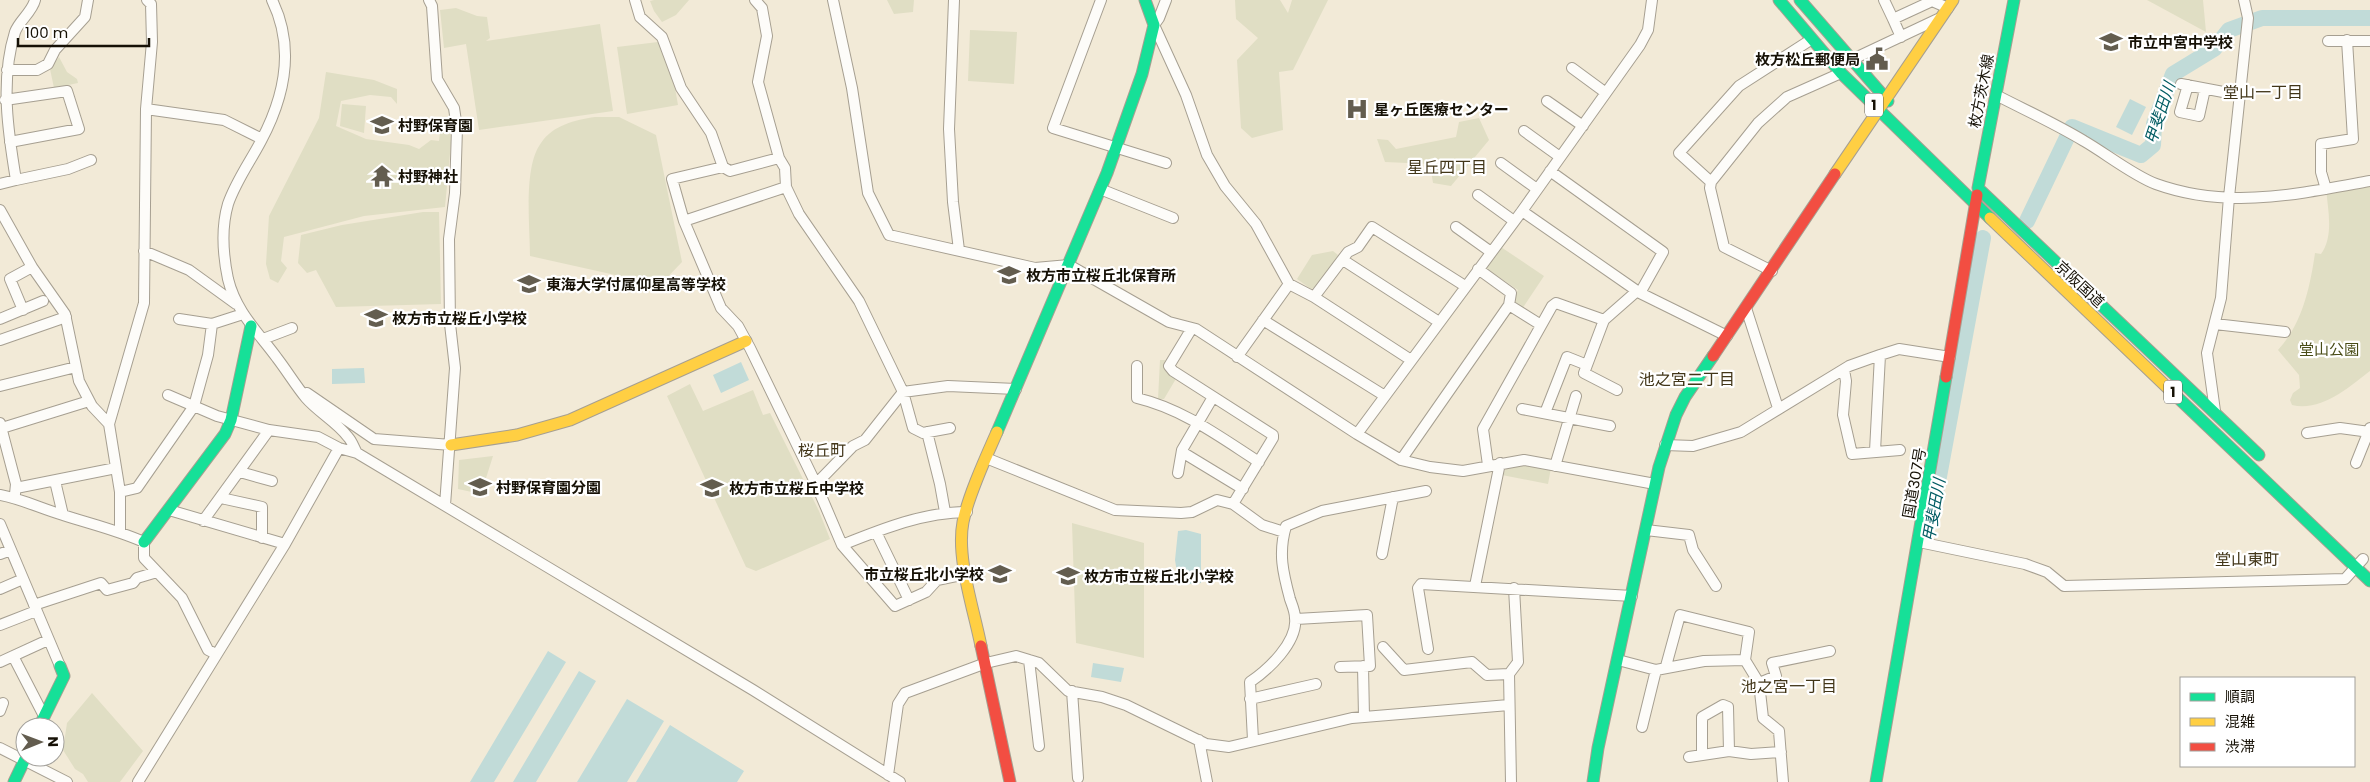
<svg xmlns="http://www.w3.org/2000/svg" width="2370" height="782" viewBox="0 0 2370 782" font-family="Poppins,'Noto Sans JP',sans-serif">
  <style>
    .green { fill: #e0dec4 }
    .water { fill: #c1dbd8 }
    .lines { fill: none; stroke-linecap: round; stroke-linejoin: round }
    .river { stroke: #c1dbd8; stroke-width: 16 }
    .street-casing { stroke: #a69f91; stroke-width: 12 }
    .fast-casing { stroke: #a69f91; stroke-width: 13 }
    .slow-casing { stroke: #a69f91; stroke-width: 13 }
    .jam-casing { stroke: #a69f91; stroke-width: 13 }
    .street { stroke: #fdfcf9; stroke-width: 10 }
    .fast { stroke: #16e098; stroke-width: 11 }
    .slow { stroke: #ffcf43; stroke-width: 11 }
    .jam { stroke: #f24e42; stroke-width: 11 }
    .labels { text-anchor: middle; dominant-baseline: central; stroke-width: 4.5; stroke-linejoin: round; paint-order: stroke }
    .shield { fill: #fff; stroke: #5c5851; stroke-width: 1 }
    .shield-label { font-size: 14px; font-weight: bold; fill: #161106 }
    .poi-label { font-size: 15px; font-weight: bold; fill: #161106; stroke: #fff; text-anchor: start }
    .street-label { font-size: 15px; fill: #161106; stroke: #fff }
    .park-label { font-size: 15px; fill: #4a4d18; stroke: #fff }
    .neighbourhood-label { font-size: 16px; fill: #423619; stroke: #fff }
    .water-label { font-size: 16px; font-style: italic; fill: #025c63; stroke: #fff }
  </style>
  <rect width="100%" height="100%" fill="#f2ead7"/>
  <path class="green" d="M654 0H689L676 15 662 22 654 11 650 1Z
    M887 0H914L913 12 894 14Z
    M1235 0H1280L1288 13 1292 0H1328L1293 70 1279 72 1283 130 1252 138 1241 128 1237 60 1258 38 1236 19Z
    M2147 0H2203L2206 32Z
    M456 8 477 16 487 17 490 38 486 41 600 24 613 111 479 130 466 44 444 48 440 10Z
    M970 30 1017 32 1014 84 968 81Z
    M658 42 675 88 678 105 627 114 617 47Z
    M59 57 67 72 77 79 78 83 54 88 50 69Z
    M326 72 374 80 397 89V104L391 97 370 95 341 101 336 126 366 139 409 145 419 149 431 140 439 141 441 125 450 118 451 143 445 207 364 216 284 237 281 261 287 268 278 283 270 279 266 264 269 216 319 118Z
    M342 104 366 106 364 133 340 126Z
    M595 117H619L656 135 682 262 660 285 530 256C530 226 523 167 541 143 553 125 575 120 595 117Z
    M1479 118 1489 140 1451 186 1433 183 1430 164 1385 162 1377 139 1388 140 1396 149 1456 137 1459 122Z
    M2370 181V371C2348 388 2321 412 2292 405L2290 400 2293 393 2300 388 2299 375 2278 350C2302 324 2310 288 2315 253L2321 254C2334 236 2328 210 2326 189Z
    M423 212H439L441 304 336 307 316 270 307 273 298 263 301 235 342 225Z
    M1498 245 1544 276 1522 309 1514 303 1512 299 1518 290 1487 269 1486 263Z
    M1333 251 1338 255 1319 286 1311 289 1297 279 1312 255Z
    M1160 360H1165L1164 369 1177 377 1164 399H1158Z
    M690 384 703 411 753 390 763 415 770 413 819 511 830 539 756 571 746 567 667 396Z
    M493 456 481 494 458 489 459 460Z
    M1522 462 1551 468 1548 484 1502 475 1506 469Z
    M1072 523 1144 543V658L1076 643Z
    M92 693 143 751 120 782H88L83 774 75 769 63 750 67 723Z"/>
  <path class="water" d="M2130 99 2146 107 2132 135 2116 127Z
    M741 362 749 380 721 393 713 375Z
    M364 368 365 383 332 384V369Z
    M1186 530 1201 534V583L1179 585 1175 560 1178 531Z
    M548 651 566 662 494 782H470Z
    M1093 663 1124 668 1121 682 1091 677Z
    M579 671 596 681 536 782H513Z
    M627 699 664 721 627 782H577Z
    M670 725 744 771 737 782H636Z"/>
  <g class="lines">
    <path class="river" d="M2027 221 2072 127 2141 155 2153 145 2154 124 2173 74 2214 49 2229 30 2262 18H2370
      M1933 509 1983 238"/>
    <defs>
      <path id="street" d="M272 0C295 47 285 96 261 141 250 162 236 181 228 204 221 228 223 255 228 279 236 312 258 332 277 358 287 371 296 386 306 398 318 412 337 422 348 437 352 441 354 448 357 453
        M429 0 432 6 437 79 454 108 457 128 455 193 449 239 450 324 455 368 445 505
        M635 0 640 17 662 37 681 88 711 133 723 167 730 171 779 158 785 168 786 187 799 214 859 301 903 392 948 386 1016 389
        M755 0 762 8 767 36 758 82 779 158
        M833 0 852 88 868 193 889 235 1035 268 1069 265 1169 322 1196 329 1357 434 1401 460 1430 467 1463 471 1524 460 1655 484
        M954 0 949 129 953 202 959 250
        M1101 0 1053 128 1166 163
        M1166 0 1159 18 1154 25 1186 95 1207 155 1225 186 1256 224 1289 284
        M1884 0 1893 19
        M1901 37 1893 19 1932 1 1948 8
        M2328 41H2370
        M1851 60 1938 19
        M1572 68 1606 93
        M7 70H37L48 64 55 50 85 17 88 0
        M2181 84 2239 95
        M2188 85 2180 112 2199 116 2205 89
        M1996 95C2025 110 2056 124 2084 141 2105 153 2134 176 2156 184 2228 210 2298 194 2370 181
        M5 100 67 91 79 129 10 142
        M1547 101 1583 126
        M146 109 224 120 262 139
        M1524 131 1560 157
        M1501 163 1537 189
        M723 167 672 179 684 221 721 308 738 326 750 348 816 484 842 545 895 606 926 592 937 580 966 574
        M1550 171 1663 252 1640 293
        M16 180 68 169 91 160
        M1711 182 1679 153 1739 86 1812 39
        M0 184 16 180C8 132 0 80 15 32 19 21 32 12 35 0
        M1100 189 1173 218
        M2326 189 2321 172V144L2353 139 2347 40
        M1478 195 1514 221
        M0 210 32 267 65 314 79 381 92 406 109 424
        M1522 211 1640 293 1727 336
        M684 221 786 187
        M1456 227 1491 252
        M144 251 189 270 236 304
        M1343 260 1439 322
        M1772 271 1724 247 1710 188 1711 182 1758 123 1787 97 1841 73
        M1314 297 1348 252 1358 247 1372 227 1465 286
        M1509 305 1541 325
        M1746 308 1778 408
        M23 310 10 279 32 267
        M0 319 43 301
        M179 319 212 324
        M1263 320 1385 396
        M1604 320 1584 373 1617 390
        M2215 324 2285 332
        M1192 328 1169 366 1173 371 1273 435V438L1233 504
        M263 339 292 328
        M0 340 66 317
        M1237 357 1289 284 1314 297 1411 360
        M1137 366V398C1183 409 1220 437 1259 462
        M1844 370 1846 381 1843 415 1852 454 1900 450
        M0 386 76 367
        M903 392 913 428 923 433 950 428
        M307 393 374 439 451 445
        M168 395 217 416 269 430 318 437 339 448 357 453 753 690 900 782
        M1522 409 1610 426
        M2215 411 2207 353 2221 298 2229 197 2248 18 2244 0
        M1545 413 1567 357 1587 365
        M0 423 16 484 15 494
        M2 428 89 401
        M927 432 940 484 945 512
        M2307 433 2340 428 2370 432
        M1357 434 1522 211 1640 45 1648 30 1652 0
        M1665 445 1693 446 1741 432 1849 366 1880 355 1899 349 1950 357
        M1875 451 1880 355
        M1182 452 1243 489
        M986 458 1115 510 1181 513 1192 512 1217 500 1233 504 1262 525 1284 532
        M1401 460 1509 305 1511 293 1478 269
        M2356 463 2370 428
        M1488 465 1483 429 1552 306 1556 303 1604 320 1637 291
        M1555 466 1576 396
        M240 472 272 481
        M1178 473 1182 450 1213 397
        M55 481 63 515
        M816 484 853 446 865 440 903 392
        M16 488 116 468
        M120 492 137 488 194 406 208 355 212 324 243 314
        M0 495C22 499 42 509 63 515 91 524 117 530 144 542V558L182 598 208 650 216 654
        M221 498 262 507V538
        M169 510 285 544
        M203 521 269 430
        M0 524 60 666
        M1646 530 1689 535 1693 550 1716 586
        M120 531V492L109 424 144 303 146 109 152 42 151 4 147 0
        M876 532 909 600
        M1919 542 2025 564 2047 572 2064 586 2345 579 2363 559
        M842 545C882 529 924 512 967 512
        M0 554 11 550
        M1382 554 1393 497
        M1475 586 1500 463
        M0 589 23 579
        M34 605 101 583 107 590 133 583 137 578 157 572
        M1296 619 1367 615 1370 666 1340 667
        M0 625 36 611
        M1383 647 1404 670 1472 662 1487 675 1509 674
        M1428 649 1418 588 1421 584 1632 596
        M13 656 44 716
        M1029 660 1039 746
        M1618 660 1656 670 1704 661 1745 660 1749 632 1680 615 1666 666
        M1745 660 1759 683 1763 718 1779 731 1783 782
        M0 662 48 640
        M1363 666 1364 717
        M1759 683 1776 676 1772 663 1830 651
        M1072 691 1078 778
        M1250 699 1316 684
        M0 711 3 703
        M1642 727 1656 670
        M1199 740 1207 782
        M1253 740 1250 682C1268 670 1298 642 1295 618 1295 611 1292 605 1290 599 1283 573 1278 553 1286 526L1322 511 1426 491
        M0 748 67 782
        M1702 754V717L1723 705 1728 707 1729 751
        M1689 757 1729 751 1751 754 1781 752
        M888 775 898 704 905 693 986 663 1016 656 1039 663 1068 691 1102 697 1126 705 1206 744 1229 747 1352 718 1509 705
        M138 782 285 544 339 448
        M1511 782 1509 674 1518 662 1514 588"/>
      <path id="fast" d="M1779 0 1841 73 1990 218
        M1800 0 1888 101
        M1978 188 2014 0
        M1981 191 2259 455
        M2172 392 2370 581
        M997 432 1107 173 1142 74 1154 25 1145 0
        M144 542 225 434 231 420 251 326
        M39 727 64 676 60 666
        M14 782 26 757
        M1593 782 1598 748 1659 467 1676 415 1685 397 1713 356
        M1876 782 1946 377"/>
      <path id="slow" d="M1835 174 1953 0
        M1990 218 2172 392
        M451 445 517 435 570 420 746 341
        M981 646C974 610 956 558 963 522 968 496 986 457 997 432"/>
      <path id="jam" d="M1713 356 1835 174
        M1946 377 1977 195
        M981 646 1010 782"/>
    </defs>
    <use href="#street" class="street-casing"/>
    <use href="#fast" class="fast-casing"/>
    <use href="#slow" class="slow-casing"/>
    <use href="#jam" class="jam-casing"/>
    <use href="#street" class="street"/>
    <use href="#fast" class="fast"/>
    <use href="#slow" class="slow"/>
    <use href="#jam" class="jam"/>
  </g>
  <defs>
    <symbol id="school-bare" viewBox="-9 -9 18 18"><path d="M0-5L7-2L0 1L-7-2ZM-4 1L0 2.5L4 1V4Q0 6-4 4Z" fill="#635d4f" stroke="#fff" stroke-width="2.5" paint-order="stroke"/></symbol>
    <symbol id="civic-bare" viewBox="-9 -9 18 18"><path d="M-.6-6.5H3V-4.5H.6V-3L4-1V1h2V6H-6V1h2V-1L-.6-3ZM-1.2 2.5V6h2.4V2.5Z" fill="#635d4f" stroke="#fff" stroke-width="2.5" paint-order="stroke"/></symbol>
    <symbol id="hospital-bare" viewBox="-9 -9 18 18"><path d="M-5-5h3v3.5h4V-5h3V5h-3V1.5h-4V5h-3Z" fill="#635d4f" stroke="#fff" stroke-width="2.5" paint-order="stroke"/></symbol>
    <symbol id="temple-bare" viewBox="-9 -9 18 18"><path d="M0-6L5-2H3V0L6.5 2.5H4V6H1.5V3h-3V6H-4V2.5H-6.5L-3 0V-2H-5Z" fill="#635d4f" stroke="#fff" stroke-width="2.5" paint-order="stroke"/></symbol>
  </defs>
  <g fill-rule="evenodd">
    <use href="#school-bare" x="2095" y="26" width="32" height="32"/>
    <use href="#civic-bare" x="1861" y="43" width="32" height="32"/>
    <use href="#hospital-bare" x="1341" y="93" width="32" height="32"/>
    <use href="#school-bare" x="366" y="109" width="32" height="32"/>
    <use href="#temple-bare" x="366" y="160" width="32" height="32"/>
    <use href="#school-bare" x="993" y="259" width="32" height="32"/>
    <use href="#school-bare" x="513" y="268" width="32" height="32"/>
    <use href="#school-bare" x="360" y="302" width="32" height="32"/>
    <use href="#school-bare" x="464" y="471" width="32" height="32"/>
    <use href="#school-bare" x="696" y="472" width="32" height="32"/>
    <use href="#school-bare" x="984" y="558" width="32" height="32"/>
    <use href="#school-bare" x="1052" y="560" width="32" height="32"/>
  </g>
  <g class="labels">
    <g class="shield">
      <rect x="1865" y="93.5" width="18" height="23" rx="4"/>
      <rect x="2164" y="380.5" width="18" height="23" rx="4"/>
    </g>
    <g class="shield-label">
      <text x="1874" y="105">1</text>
      <text x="2173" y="392">1</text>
    </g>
    <g class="poi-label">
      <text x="2128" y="42">市立中宮中学校</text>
      <text x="1860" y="59" text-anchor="end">枚方松丘郵便局</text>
      <text x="1374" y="109">星ヶ丘医療センター</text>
      <text x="398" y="125">村野保育園</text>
      <text x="398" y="176">村野神社</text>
      <text x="1026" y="275">枚方市立桜丘北保育所</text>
      <text x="546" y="284">東海大学付属仰星高等学校</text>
      <text x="392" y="318">枚方市立桜丘小学校</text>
      <text x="496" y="487">村野保育園分園</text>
      <text x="729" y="488">枚方市立桜丘中学校</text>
      <text x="984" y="574" text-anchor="end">市立桜丘北小学校</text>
      <text x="1084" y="576">枚方市立桜丘北小学校</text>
    </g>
    <g class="street-label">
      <text transform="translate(1981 91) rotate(-79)">枚方茨木線</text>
      <text transform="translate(2080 284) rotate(43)">京阪国道</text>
      <text transform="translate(1914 483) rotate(-80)">国道307号</text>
    </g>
    <g class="park-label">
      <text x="2329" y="349">堂山公園</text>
    </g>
    <g class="neighbourhood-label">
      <text x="2263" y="92">堂山一丁目</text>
      <text x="1447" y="167">星丘四丁目</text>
      <text x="1687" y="379">池之宮二丁目</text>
      <text x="822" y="450">桜丘町</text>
      <text x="2247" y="559">堂山東町</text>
      <text x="1789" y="686">池之宮一丁目</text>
    </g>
    <g class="water-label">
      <text transform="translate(2160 113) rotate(-72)">甲斐田川</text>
      <text transform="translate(1934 510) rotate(-80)">甲斐田川</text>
    </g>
  </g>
  <rect x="2180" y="677" width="175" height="90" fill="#ffffff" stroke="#a2a09b"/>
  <rect x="2190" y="693" width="25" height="8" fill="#16e098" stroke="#a2a09b"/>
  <text x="2225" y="702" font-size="15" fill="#161106">順調</text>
  <rect x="2190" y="718" width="25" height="8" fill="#ffcf43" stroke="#a2a09b"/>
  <text x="2225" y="727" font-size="15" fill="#161106">混雑</text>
  <rect x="2190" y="743" width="25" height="8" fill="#f24e42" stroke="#a2a09b"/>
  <text x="2225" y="752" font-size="15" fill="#161106">渋滞</text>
  <g transform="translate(40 742) rotate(89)"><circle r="24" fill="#ffffff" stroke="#a2a09b"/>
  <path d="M0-4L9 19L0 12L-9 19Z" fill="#635d4f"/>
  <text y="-8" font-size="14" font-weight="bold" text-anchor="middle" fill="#161106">N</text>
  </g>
  <path d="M18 38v8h131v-8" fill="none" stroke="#161106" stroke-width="2.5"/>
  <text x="25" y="38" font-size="15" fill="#161106" stroke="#ffffff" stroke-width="4" paint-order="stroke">100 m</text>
</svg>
